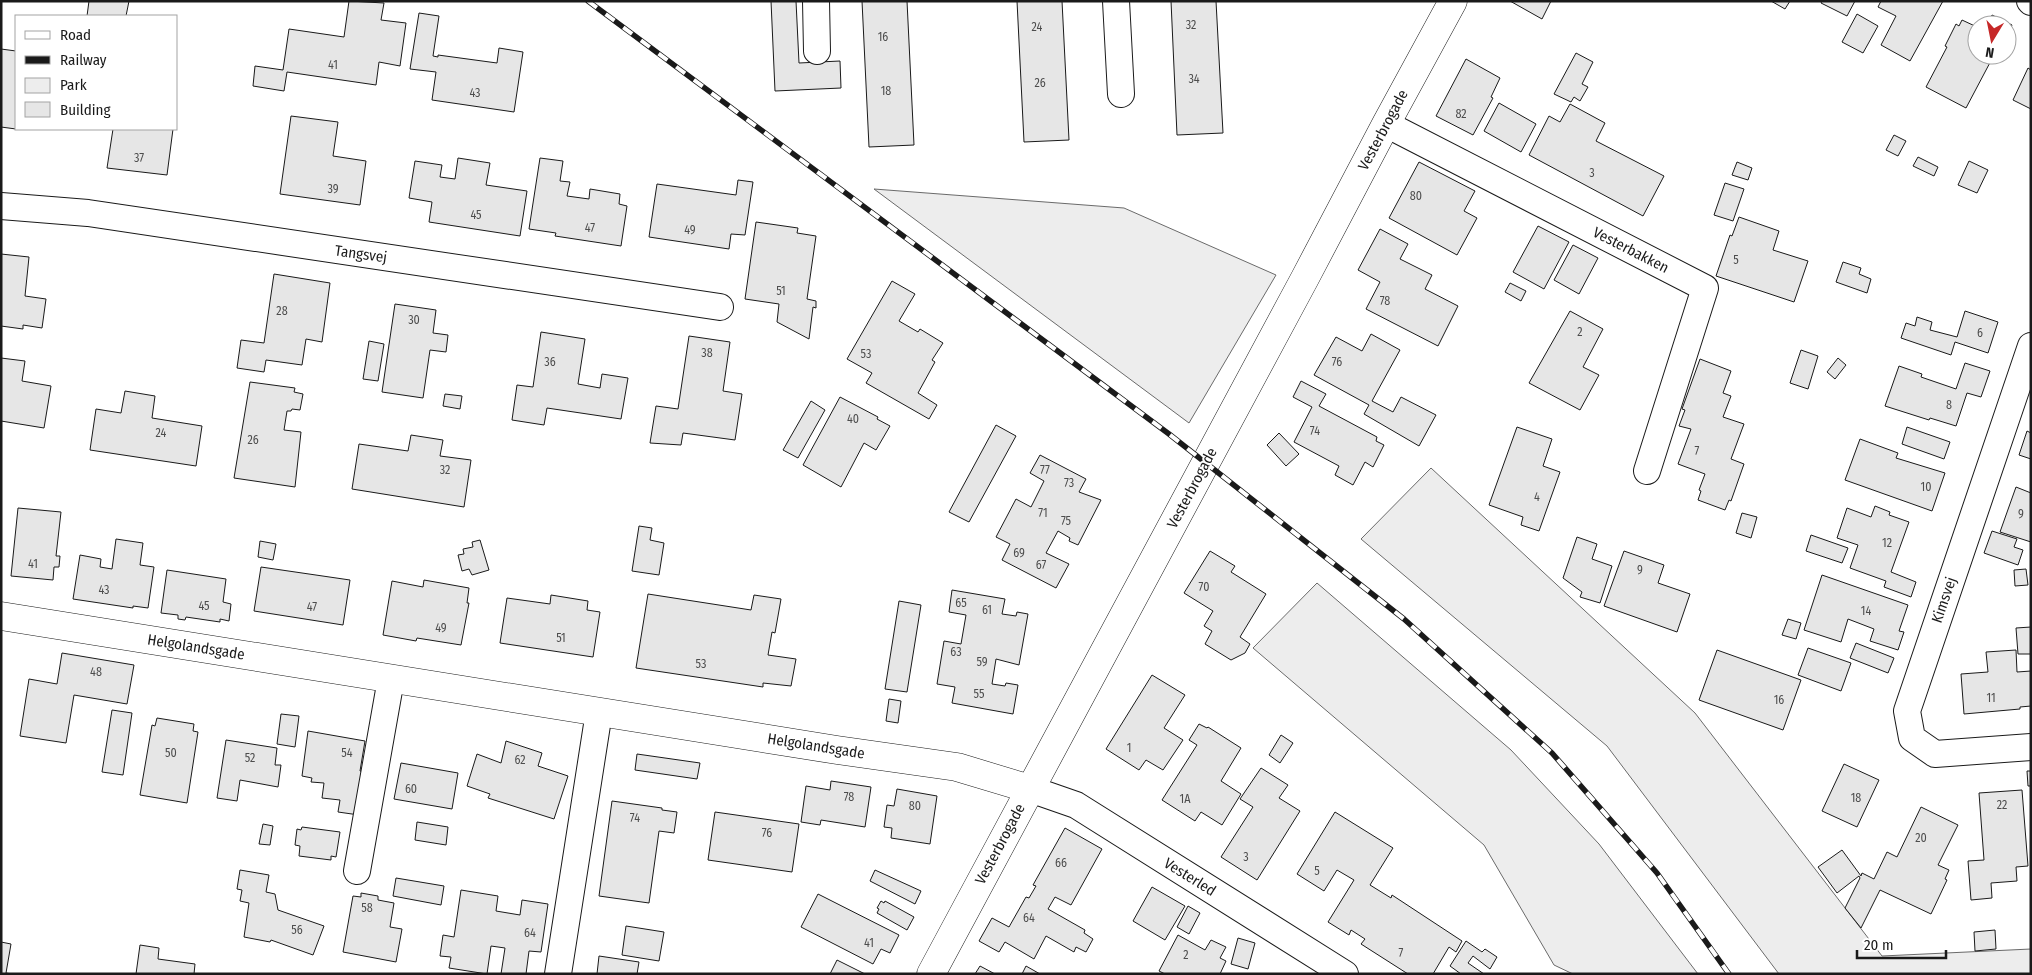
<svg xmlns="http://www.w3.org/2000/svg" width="2032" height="975" viewBox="0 0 2032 975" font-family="'Fira Sans Condensed',sans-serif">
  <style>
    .green { fill: #ededed; stroke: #6a6a6a }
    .building { fill: #e6e6e6; stroke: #1a1a1a }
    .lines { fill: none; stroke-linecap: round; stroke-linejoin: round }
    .minor-casing { stroke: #1a1a1a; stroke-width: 28 }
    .tertiary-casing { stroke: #1a1a1a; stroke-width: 29 }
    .minor { stroke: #fff; stroke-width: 26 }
    .tertiary { stroke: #fff; stroke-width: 28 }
    .rail-casing { stroke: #1a1a1a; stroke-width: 5.5 }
    .rail { stroke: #fff; stroke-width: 4; stroke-dasharray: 11; stroke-linecap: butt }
    .labels { text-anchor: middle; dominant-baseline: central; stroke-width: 4; stroke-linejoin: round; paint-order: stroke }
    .number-label { font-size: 12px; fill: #4d4d4d }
    .street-label { font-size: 15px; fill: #1a1a1a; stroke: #fff }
  </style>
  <rect width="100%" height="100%" fill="#fff"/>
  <path class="green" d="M874 189 1124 208 1276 275 1189 423Z
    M1431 468 1695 713 1882 956 2031 949V974H1779L1607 746 1361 539Z
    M1317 583 1511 750 1599 844 1698 974H1573L1554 965 1484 845 1253 648Z"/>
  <path class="building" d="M89 1H129L126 16H87Z
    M349 1 384 3 381 20 406 23 400 66 379 62 376 85 287 72 284 91 253 86 255 66 283 70 289 29 344 37Z
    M771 1H796L799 63 840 61 841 88 775 91Z
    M862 1H907L914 145 869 147Z
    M1017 1H1062L1069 140 1024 142Z
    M1171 1H1216L1223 133 1177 135Z
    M1510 1H1551L1542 19Z
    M1771 1H1790L1785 9Z
    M1822 1H1855L1847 16 1821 3Z
    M1881 1H1943L1910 61 1881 45 1896 16 1878 7Z
    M419 13 439 16 433 56 438 57V55L497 63 499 48 523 52 514 112 432 100 436 72 410 69Z
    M1857 14 1878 26 1863 53 1842 42Z
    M1992 15 2012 25 2007 36V25H1987Z
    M1962 20 1977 27V55H1994L1966 108 1926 87 1947 47 1945 46 1956 24 1959 26Z
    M1 49 16 51V129L1 127Z
    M1576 53 1593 62 1582 84 1588 87 1580 101 1574 97 1571 102 1554 94Z
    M1466 59 1500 78 1491 97 1493 98 1473 135 1436 116Z
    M2028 68 2031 70V109L2013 100Z
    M1499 103 1536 124 1521 152 1484 131Z
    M1570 104 1605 123 1596 141 1664 176 1643 216 1529 155 1549 116 1560 122Z
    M291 116 338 122 333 156 366 161 360 205 280 194Z
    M113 129H173L167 175 107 168Z
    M1894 135 1906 141 1898 156 1886 150Z
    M1918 157 1938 167 1934 176 1913 166Z
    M458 158 490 163 486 185 527 191 520 236 429 222 432 202 409 198 415 161 442 165 440 177 455 179Z
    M540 158 563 161 560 181 570 182 567 196 589 199 590 189 620 194 619 204 627 206 621 246 555 236 556 233 529 229Z
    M1969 161 1988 170 1977 193 1958 185Z
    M1419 162 1475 191 1464 211 1477 218 1457 255 1389 218Z
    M1737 162 1752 168 1748 180 1732 175Z
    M738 180 753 182 745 235 731 234 729 249 649 237 657 184 736 195Z
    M1725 183 1744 189 1733 221 1714 215Z
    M1739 217 1779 231 1773 250 1808 261 1794 302 1716 276 1730 235 1732 236Z
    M756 222 798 228 797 233 816 236 807 299 816 301V308L813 307 809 339 777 322 779 304 745 299Z
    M1538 226 1569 242 1544 289 1513 272Z
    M1380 229 1408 244 1400 259 1432 275 1425 289 1458 306 1438 346 1366 309 1380 282 1358 270Z
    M1573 245 1598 258 1579 294 1554 280Z
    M1 254 29 257 25 296 46 299 42 328 23 325V329L1 326Z
    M1843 262 1861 268 1859 274 1871 279 1867 293 1836 282Z
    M274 274 330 283 322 342 306 339 302 365 266 360 264 372 237 368 241 340 264 343Z
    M892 281 915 294 899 321 918 332 920 329 943 343 932 360 935 362 918 393 937 405 929 419 866 383 872 373 847 359Z
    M1510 283 1526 291 1521 301 1505 292Z
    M395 304 436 310 433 333 448 335 446 352 430 350 423 398 382 392Z
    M1570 311 1603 329 1583 367 1599 375 1580 410 1529 383Z
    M1965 311 1998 322 1988 353 1955 342 1951 355 1901 338 1906 323 1915 326 1917 317 1932 322 1930 330 1957 337Z
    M541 332 585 339 578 384 600 388 602 374 628 378 621 419 547 408 544 425 512 420 517 385 533 387Z
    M1371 334 1400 350 1372 401 1393 412 1401 397 1436 415 1419 446 1364 414 1369 405 1314 375 1336 337 1362 351Z
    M689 336 730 342 723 391 742 394 735 440 683 433 681 445 650 443 656 406 678 409Z
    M369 341 384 344 378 381 363 379Z
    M1801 350 1818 356 1808 389 1790 383Z
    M1 358 25 361 22 381 51 386 44 428 1 421Z
    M1838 358 1846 365 1835 379 1827 372Z
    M1700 359 1731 371 1723 393 1731 396 1723 417 1744 424 1731 459 1744 464 1731 501 1729 500 1725 510 1698 500 1701 491 1699 490 1705 474 1678 464 1691 429 1679 426 1685 410 1682 409Z
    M1965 363 1990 371 1981 397 1967 393 1956 426 1930 418 1929 420 1885 406 1899 366 1922 374 1921 377 1956 389Z
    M1301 381 1326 394 1319 406 1377 437 1376 441 1384 445 1373 467 1365 462 1353 485 1335 475 1339 466 1294 442 1312 407 1293 397Z
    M250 382 295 388 294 392 303 394 300 410 292 409 291 411H287L284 430 301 432 295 487 234 478Z
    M125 391 155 396 152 418 202 426 196 466 90 450 96 409 121 413Z
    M445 394 462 396 460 409 443 406Z
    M840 397 878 417 877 419 890 426 876 450 864 443 841 487 803 465Z
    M811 401 825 410 798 458 783 450Z
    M996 425 1016 436 969 522 949 512Z
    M1517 427 1552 439 1543 466 1560 472 1539 531 1521 525 1523 517 1489 505Z
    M1907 427 1950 442 1944 459 1902 444Z
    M2027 431 2031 433V459L2019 455Z
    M1279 433 1299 454 1286 466 1267 445Z
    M411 435 443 440 440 456 471 460 464 507 352 489 359 444 408 451Z
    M1860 439 1898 453 1896 458 1945 473 1932 511 1845 480Z
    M1040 455 1086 479 1079 492 1101 500 1078 545 1069 541 1070 538 1058 531 1046 553 1069 564 1056 588 1002 560 1010 544 996 537 1016 499 1031 507 1044 481 1030 473Z
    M2016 487 2031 493V542L2000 532Z
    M1875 506 1890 512 1889 515 1909 522 1891 572 1916 582 1911 597 1884 587 1886 581 1850 568 1858 545 1837 538 1847 508 1871 517Z
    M18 508 61 512 56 556H60L59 567H54L53 580 11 576Z
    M1742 513 1757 517 1751 538 1736 533Z
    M639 526 652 528 650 540 664 543 659 575 632 571Z
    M1992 531 2017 539 2014 547 2023 550 2018 565 1984 553Z
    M1811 535 1848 548 1842 563 1806 551Z
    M1577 537 1597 544 1592 559 1612 566 1600 603 1580 597 1582 592 1563 578Z
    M116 539 143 543 140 565 154 567 148 608 133 606V608L73 599 80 555 101 559 100 567 112 569Z
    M480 540 489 570 472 575 469 569 462 571 458 555 464 554 463 549 473 547 472 542Z
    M260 541 276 544 273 560 258 557Z
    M1210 551 1235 566 1231 572 1266 594 1240 637 1250 644 1245 653 1231 660 1205 644 1212 631 1204 626 1213 611 1184 593Z
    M1624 551 1664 565 1658 583 1690 594 1677 632 1604 606Z
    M261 567 350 580 343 625 254 611Z
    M2026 569 2028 585 2015 586 2014 570Z
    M167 570 226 579 223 602 231 604 229 621 220 619V622L186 617 185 620 178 619V615L161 613Z
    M1822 575 1908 605 1899 631 1904 632 1898 650 1870 641 1874 629 1848 619 1841 642 1804 630Z
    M424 580 469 588 467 603H469L461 645 417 638 416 641 383 635 392 581 423 587Z
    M952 590 1005 599 1002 614 1016 616 1017 612 1028 614 1019 665 996 659 992 684 1005 686 1006 683 1018 685 1013 714 952 703 955 687 937 684 944 641 961 644 966 615 949 612Z
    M648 594 751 610 754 595 781 599 775 633 772 632 768 655 796 659 791 686 763 683V687L636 668Z
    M551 595 588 601 587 610 600 612 593 657 500 643 507 598 550 604Z
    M899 601 921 605 907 692 885 689Z
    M1788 619 1801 623 1796 639 1782 635Z
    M2031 627V654H2018L2016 628Z
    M1856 643 1894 658 1888 673 1850 658Z
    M1808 648 1851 663 1841 691 1798 675Z
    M1717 650 1801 680 1783 730 1699 700Z
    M2016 650 2017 672 2031 671V706L2020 707V709L1964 714 1961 674 1988 672 1986 652Z
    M62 653 134 665 127 704 74 695 66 743 20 736 29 679 57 684Z
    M1152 675 1185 695 1164 728 1183 740 1163 770 1146 760 1139 770 1106 749Z
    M889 699 901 701 898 723 886 721Z
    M112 710 132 713 123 775 102 772Z
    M281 714 299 716 295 747 277 744Z
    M157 718 194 724 193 731 198 732 187 803 140 795 152 725 155 726Z
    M1199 724 1207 728 1208 727 1241 748 1221 781 1241 794 1222 825 1201 812 1195 821 1162 800 1197 745 1189 740Z
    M308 731 365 741 360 771 366 772 359 815 338 812 340 800 322 798 324 783 311 782 312 778 302 776Z
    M1281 735 1293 743 1280 763 1269 755Z
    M226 740 277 748 275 765H281L278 787 240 780 237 801 217 798Z
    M506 741 542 753 538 766 568 776 554 819 488 798 490 794 467 786 477 754 501 763Z
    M637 754 700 763 697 779 635 770Z
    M401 763 458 773 452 809 394 799Z
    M1844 764 1879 780 1857 827 1822 811Z
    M1261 768 1288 785 1279 798 1300 811 1257 880 1221 857 1253 807 1240 799Z
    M2027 771H2031V786H2028Z
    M831 781 871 787 865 827 821 820 820 825 801 822 806 786 830 790Z
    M897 789 937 796 930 844 891 838 892 828 884 827 887 805 894 806Z
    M2022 790 2028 866 2016 867 2017 881 1991 883 1992 898 1971 900 1968 861 1984 860 1979 793Z
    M612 801 662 808V810L677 812 674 833 659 831 649 903 599 896Z
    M1921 807 1958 825 1938 865 1949 870 1945 879 1947 880 1931 914 1880 890 1861 928 1845 908 1860 878 1859 876 1837 893 1818 867 1842 850 1861 876 1862 873 1874 879 1887 852 1897 857Z
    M715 812 799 824 792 872 708 860Z
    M1335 812 1393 848 1370 885 1391 898 1392 895 1462 941 1456 952 1449 947 1433 974H1408L1361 944 1365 939 1351 930 1349 935 1328 922 1354 880 1337 870 1324 891 1297 874Z
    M417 822 448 827 446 845 415 840Z
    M263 824 273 826 270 845 259 844Z
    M302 827 340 832 336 857 331 856V860L299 856 300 846 295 845 297 829 301 830Z
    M1065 828 1102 849 1071 905 1055 897 1048 909 1085 930 1084 933 1093 939 1086 952 1076 947 1074 952 1046 936 1034 959 1005 942 999 952 979 941 992 918 1009 927 1026 897 1029 898 1036 886 1033 885Z
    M240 870 269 875 266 892 275 894 278 910 324 926 313 955 271 940 270 942 244 937 249 903 240 901 242 890 237 889Z
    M875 870 921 891 915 904 870 881Z
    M396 878 444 886 441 905 393 896Z
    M1152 887 1185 906 1165 940 1133 921Z
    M461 890 498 896 496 911 520 915 522 900 548 904 541 952 529 951 526 974H501L505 948 491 946 487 974 449 968 451 957 440 956 443 935 454 937Z
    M361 893 378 896V900L394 903 390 927 402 929 396 962 343 952 353 896 361 897Z
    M818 894 899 935 890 953 881 949 873 964 801 927Z
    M881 901 884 903 885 901 914 917 907 930 877 913 879 909 877 908Z
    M1188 906 1200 913 1189 934 1177 927Z
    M626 926 664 932 659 961 622 955Z
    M1995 930 1996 949 1975 951 1974 932Z
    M1178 935 1205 950 1211 940 1226 947 1220 958 1226 961 1220 974H1165L1159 971Z
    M1238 938 1255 943 1248 969 1231 964Z
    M1466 941 1482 952 1485 949 1497 957 1490 969 1473 956 1468 963 1484 974H1461L1450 966Z
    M1 942 11 944 6 973 12 974H1Z
    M140 945 159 948 158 959 195 964 194 974H136Z
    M599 956 639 962 637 974H597Z
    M837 960 865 974H830Z
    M980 966 995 974H975Z
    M1026 966 1040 974H1022Z"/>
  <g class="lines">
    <defs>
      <path id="minor" d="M816 1 817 51
        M1116 1 1121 94
        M2030 1 2031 2
        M1386 124 1705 288 1647 471
        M1 206 88 213 720 307
        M2031 346 1907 711 1912 738 1935 754 2031 747
        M1030 789 1076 805 1345 974
        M357 871 391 679
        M558 974 599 712"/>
      <path id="tertiary" d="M1 616 837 750 957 767 1030 789
        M931 974 1305 278 1386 124 1453 1"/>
    </defs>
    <use href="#minor" class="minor-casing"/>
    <use href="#tertiary" class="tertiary-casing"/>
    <use href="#minor" class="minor"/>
    <use href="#tertiary" class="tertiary"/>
    <defs>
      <path id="rail" d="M588 1 1169 434 1404 619 1552 753 1657 873 1729 974"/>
    </defs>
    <use href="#rail" class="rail-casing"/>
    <use href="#rail" class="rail"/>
  </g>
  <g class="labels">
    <g class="number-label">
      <text x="1191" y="25">32</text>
      <text x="1037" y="27">24</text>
      <text x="883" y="37">16</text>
      <text x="333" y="65">41</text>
      <text x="1194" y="79">34</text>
      <text x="1040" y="83">26</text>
      <text x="886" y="91">18</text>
      <text x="475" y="93">43</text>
      <text x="1461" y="114">82</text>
      <text x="139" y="158">37</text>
      <text x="1592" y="173">3</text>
      <text x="333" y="189">39</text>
      <text x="1416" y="196">80</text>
      <text x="476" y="215">45</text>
      <text x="590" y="228">47</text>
      <text x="690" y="230">49</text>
      <text x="1736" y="260">5</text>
      <text x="781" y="291">51</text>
      <text x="1385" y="301">78</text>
      <text x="282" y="311">28</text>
      <text x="414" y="320">30</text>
      <text x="1580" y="332">2</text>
      <text x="1980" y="333">6</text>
      <text x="707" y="353">38</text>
      <text x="866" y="354">53</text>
      <text x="550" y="362">36</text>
      <text x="1337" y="362">76</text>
      <text x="1949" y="405">8</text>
      <text x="853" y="419">40</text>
      <text x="1315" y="431">74</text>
      <text x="161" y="433">24</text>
      <text x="253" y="440">26</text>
      <text x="1697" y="451">7</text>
      <text x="445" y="470">32</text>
      <text x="1045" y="470">77</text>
      <text x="1069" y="483">73</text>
      <text x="1926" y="487">10</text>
      <text x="1537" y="497">4</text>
      <text x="1043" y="513">71</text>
      <text x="2021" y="514">9</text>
      <text x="1066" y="521">75</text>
      <text x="1887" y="543">12</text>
      <text x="1019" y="553">69</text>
      <text x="33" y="564">41</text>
      <text x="1041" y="565">67</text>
      <text x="1640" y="570">9</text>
      <text x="1204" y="587">70</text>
      <text x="104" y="590">43</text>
      <text x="961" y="603">65</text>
      <text x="204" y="606">45</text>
      <text x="312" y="607">47</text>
      <text x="987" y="610">61</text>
      <text x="1866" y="611">14</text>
      <text x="441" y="628">49</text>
      <text x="561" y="638">51</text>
      <text x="956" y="652">63</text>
      <text x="982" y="662">59</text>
      <text x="701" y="664">53</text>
      <text x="96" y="672">48</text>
      <text x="979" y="694">55</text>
      <text x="1991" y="698">11</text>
      <text x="1779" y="700">16</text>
      <text x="1129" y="748">1</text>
      <text x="171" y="753">50</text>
      <text x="347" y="753">54</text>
      <text x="250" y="758">52</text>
      <text x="520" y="760">62</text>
      <text x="411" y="789">60</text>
      <text x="849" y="797">78</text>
      <text x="1856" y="798">18</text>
      <text x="1185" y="799">1A</text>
      <text x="2002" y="805">22</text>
      <text x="915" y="806">80</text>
      <text x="635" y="818">74</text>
      <text x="767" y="833">76</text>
      <text x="1921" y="838">20</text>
      <text x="1246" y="857">3</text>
      <text x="1061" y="863">66</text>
      <text x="1317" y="871">5</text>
      <text x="367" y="908">58</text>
      <text x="1029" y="918">64</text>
      <text x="297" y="930">56</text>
      <text x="530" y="933">64</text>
      <text x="869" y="943">41</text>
      <text x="1401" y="953">7</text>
      <text x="1186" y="955">2</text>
    </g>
    <g class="street-label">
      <text transform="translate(1383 130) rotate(-62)">Vesterbrogade</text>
      <text transform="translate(1631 250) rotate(27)">Vesterbakken</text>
      <text transform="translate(361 254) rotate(8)">Tangsvej</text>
      <text transform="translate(1192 488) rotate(-62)">Vesterbrogade</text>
      <text transform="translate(1944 600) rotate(-71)">Kimsvej</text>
      <text transform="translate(196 647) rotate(9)">Helgolandsgade</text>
      <text transform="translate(816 746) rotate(9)">Helgolandsgade</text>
      <text transform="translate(1000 844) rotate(-62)">Vesterbrogade</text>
      <text transform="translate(1190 877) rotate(32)">Vesterled</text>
    </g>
  </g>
  <rect width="2032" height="975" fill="none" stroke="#1a1a1a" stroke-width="5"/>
  <rect x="15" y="15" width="162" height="115" fill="#ffffff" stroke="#a3a3a3"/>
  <rect x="25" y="31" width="25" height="8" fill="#ffffff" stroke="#a3a3a3"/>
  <text x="60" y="40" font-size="15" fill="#1a1a1a">Road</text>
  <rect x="25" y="56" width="25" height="8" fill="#1a1a1a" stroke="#a3a3a3"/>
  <text x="60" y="65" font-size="15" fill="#1a1a1a">Railway</text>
  <rect x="25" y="78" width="25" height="15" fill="#ededed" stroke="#a3a3a3"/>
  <text x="60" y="90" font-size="15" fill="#1a1a1a">Park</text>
  <rect x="25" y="102" width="25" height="15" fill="#e6e6e6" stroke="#a3a3a3"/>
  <text x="60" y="115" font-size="15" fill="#1a1a1a">Building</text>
  <g transform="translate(1992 40) rotate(190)"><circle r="24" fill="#ffffff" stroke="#a3a3a3"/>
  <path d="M0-4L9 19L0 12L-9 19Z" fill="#c62828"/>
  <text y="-8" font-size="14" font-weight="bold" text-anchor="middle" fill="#1a1a1a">N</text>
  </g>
  <path d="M1857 950v8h89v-8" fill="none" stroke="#1a1a1a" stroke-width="2.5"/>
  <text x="1864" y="950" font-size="15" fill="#1a1a1a" stroke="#ffffff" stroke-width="4" paint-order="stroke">20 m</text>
</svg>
